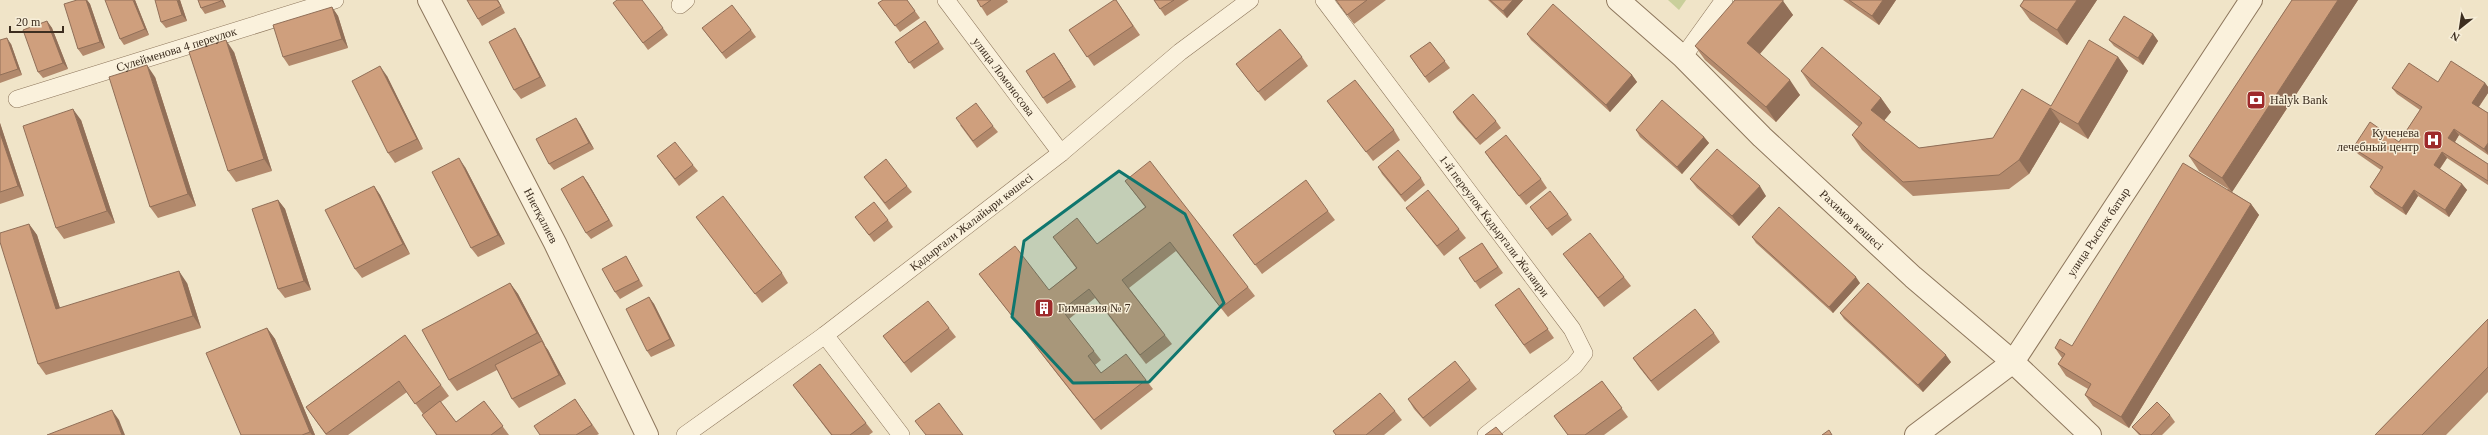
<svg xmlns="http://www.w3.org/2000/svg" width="2488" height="435" viewBox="0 0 2488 435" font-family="Georgia,serif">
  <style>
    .green { fill: #c9cf9b }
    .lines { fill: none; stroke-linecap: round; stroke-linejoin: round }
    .minor-casing { stroke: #8d765c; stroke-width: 18 }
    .tertiary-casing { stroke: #8d765c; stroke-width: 24 }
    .minor { stroke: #faf1dc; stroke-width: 17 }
    .tertiary { stroke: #faf1dc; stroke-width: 22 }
    .wall { fill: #b2896c }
    .shaded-wall { fill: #916f58 }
    .building { fill: #cf9f7d; stroke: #916f58 }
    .marked { fill: #0f766e; fill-opacity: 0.2; stroke: #0f766e; stroke-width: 3; stroke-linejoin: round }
    .labels { text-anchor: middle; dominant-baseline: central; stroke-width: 3; stroke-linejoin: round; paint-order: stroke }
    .street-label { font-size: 12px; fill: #3d2e20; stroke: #f7eed8 }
    .poi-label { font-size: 12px; fill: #3d2e20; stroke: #f7eed8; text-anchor: start }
  </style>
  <rect width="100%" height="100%" fill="#f0e4c8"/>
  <path class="green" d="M1668 0H1686L1679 10Z"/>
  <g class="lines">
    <defs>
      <g id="minor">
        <path id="s1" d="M946 0 1061 153"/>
        <path id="s2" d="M1324 0 1572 329 1584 353 1574 366 1486 435"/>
        <path d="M680 5 686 0"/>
        <path d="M1683 57 1724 0"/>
        <path id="s3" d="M17 99 335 0"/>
        <path d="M825 335 901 435"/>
        <path id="s4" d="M685 435 825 335 1061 153 1180 52 1250 0"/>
      </g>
      <g id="tertiary">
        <path id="s5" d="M429 0 555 243 647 435"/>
        <path id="s6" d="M1618 0 1683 57 1762 137 1913 277 2013 362 2090 435"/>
        <path id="s7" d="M1916 435 2013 362 2251 0"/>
      </g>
    </defs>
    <use href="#minor" class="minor-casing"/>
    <use href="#tertiary" class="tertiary-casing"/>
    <use href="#minor" class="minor"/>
    <use href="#tertiary" class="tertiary"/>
  </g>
  <path class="wall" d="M77 0H87L90 4 105 48 83 56 78 49Z
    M135 0 149 35 124 45 120 39Z
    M180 0 187 21 166 28 161 22Z
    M198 0H223L226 7 205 14 201 8Z
    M498 0 505 13 482 26 478 19Z
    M907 0 920 18 900 32 878 3Z
    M977 0H1007L1008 2 987 16Z
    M1116 0 1140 35 1094 66 1069 30Z
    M1154 0H1189L1165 16Z
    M1336 0H1386L1354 24Z
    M1488 0H1523L1507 18Z
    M1843 0H1896L1879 25Z
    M2024 0H2097L2067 45 2030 20 2020 6Z
    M2292 0H2358L2232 192 2251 204 2259 215 2129 428 2093 406 2085 395 2088 389 2066 376 2058 364 2062 358 2055 348 2072 346 2228 189 2199 171 2189 156Z
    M1783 1 1793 15 1760 54 1800 95 1776 122 1705 60 1695 46Z
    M332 7 338 16 348 48 289 66 283 57Z
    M618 9 663 28 668 35 648 50Z
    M47 21 52 28 68 69 43 78 38 72Z
    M925 21 944 49 914 69 895 42Z
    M702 28 751 30 756 37 726 59Z
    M1527 34 1632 75 1637 82 1610 112 1531 40Z
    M2153 34 2158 41 2143 65 2114 46 2109 40Z
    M521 38 546 86 521 99 514 90Z
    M0 40 11 44 22 75 0 83Z
    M1430 42 1450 68 1429 83 1410 56Z
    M234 52 272 171 236 182 228 171Z
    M1302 57 1308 66 1265 101 1243 73 1236 64Z
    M2118 57 2128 71 2088 139 2060 122 2029 174 2009 189 1913 196 1862 150 1852 135 1859 127 1811 86 1801 71 1881 98 1891 112 1884 121 1919 148 1993 138 2051 106Z
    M1059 60 1076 87 1047 104 1043 98Z
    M387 76 423 149 395 163 388 153Z
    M155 77 196 206 158 218 150 207Z
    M2438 82 2485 83 2488 87V93L2479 107 2488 113V155L2459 135 2455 142 2488 164V185L2447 158 2440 169 2462 184 2467 190 2449 217 2418 196 2406 215 2375 194 2370 187 2381 170 2358 154 2353 148 2399 142 2420 110 2397 94 2392 88Z
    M1327 101 1394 130 1400 140 1373 161Z
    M1453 112 1496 121 1501 128 1480 145 1457 119Z
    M81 120 115 223 64 239 56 228Z
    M0 123 24 196 0 204Z
    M580 124 594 149 554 170 549 164Z
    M960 125 993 126 998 132 977 148Z
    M1636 130 1704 137 1709 143 1682 174 1640 137Z
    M1485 152 1541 179 1547 188 1526 205 1491 161Z
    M657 156 693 165 698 171 679 186Z
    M465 167 505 244 478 257 471 248Z
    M1378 167 1421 178 1425 185 1405 202 1382 174Z
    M583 176 588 183 613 226 591 239 586 233Z
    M864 177 907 186 912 192 889 210Z
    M1690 179 1766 196 1739 226 1697 188Z
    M1125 181 1248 287 1255 296 1228 317 1176 251 1129 288 1165 335 1172 344 1146 364 1095 298 1069 319 1101 360 1095 365 1101 373 1146 380 1153 389 1101 430 986 283 979 274 1049 290 1076 268 1053 237 1097 244 1145 207Z
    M374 186 380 195 410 254 362 278 355 269Z
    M278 200 285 209 311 290 285 298 278 289Z
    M1530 207 1568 214 1572 220 1552 236Z
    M1406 208 1459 229 1466 238 1444 256 1413 217Z
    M1328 211 1335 220 1262 274 1233 235Z
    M696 217 782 273 788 283 762 303Z
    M855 217 888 220 893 227 874 242Z
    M29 224 37 235 60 308 187 283 201 328 46 375 38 364Z
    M1752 237 1860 283 1833 313 1756 243Z
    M1482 243 1503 273 1480 289 1459 258Z
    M1563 254 1624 277 1631 286 1604 307 1570 263Z
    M626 256 630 263 643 286 620 299 615 292Z
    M510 283 518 294 545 345H544L548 350 566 384 519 408 512 399 497 370 457 391 449 380Z
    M1519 288 1554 338 1530 354 1495 305Z
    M649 297 654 304 675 346 651 357 647 351Z
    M1840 313 1951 362 1923 392 1844 319Z
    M2488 319V392L2446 435H2375Z
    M267 328 275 339 315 435H241Z
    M949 328 956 337 911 373 883 336Z
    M1714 333 1720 342 1658 391 1639 367 1633 358Z
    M405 335 449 396 441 402 456 422 484 401 509 435H436L423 414 407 392 348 435H326L306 407Z
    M1470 380 1477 389 1430 427 1414 409 1408 399Z
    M1602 381 1628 417 1604 435H1568L1554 416Z
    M793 385 866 423 873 432 869 435H831Z
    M575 399 599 434 597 435H540Z
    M1395 411 1402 420 1384 435H1336L1333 431Z
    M2170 415 2175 422 2162 435H2139L2132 427Z"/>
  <path class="shaded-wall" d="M86 0H87L90 4 105 48 100 42Z
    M133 0H135L149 35 145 29Z
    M177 0H180L187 21 182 15Z
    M221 0H223L226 7Z
    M497 0H498L505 13 501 6Z
    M1513 0H1523L1507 18 1503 11Z
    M1883 0H1896L1879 25 1872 16Z
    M2077 0H2097L2067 45 2057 30Z
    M2338 0H2358L2232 192 2222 178Z
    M1783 1 1793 15 1757 57 1747 43Z
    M332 7 338 16 348 48 342 39Z
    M47 21 52 28 68 69 63 63Z
    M515 28 521 38 546 86 540 77Z
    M2153 34 2158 41 2143 65 2138 58Z
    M7 38 11 44 22 75 18 69Z
    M226 40 234 52 272 171 264 159Z
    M1054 53 1059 60 1076 87 1071 80Z
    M2118 57 2128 71 2088 139 2078 124Z
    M147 65 155 77 196 206 188 194Z
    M380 66 387 76 423 149 417 139Z
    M1632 75 1637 82 1610 112 1606 105Z
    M1790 80 1800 95 1776 122 1766 107Z
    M2485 83 2488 87V93L2477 109 2472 103Z
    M1881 98 1891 112 1881 124 1871 110Z
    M2050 108 2060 122 2029 174 2019 160Z
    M73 109 81 120 115 223 107 211Z
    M576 118 580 124 594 149 589 143Z
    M0 123 24 196 18 186 0 133Z
    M2454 129 2459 135 2453 145 2448 138Z
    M1704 137 1709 143 1682 174 1677 167Z
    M2488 143V154L2484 149Z
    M2442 152 2447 158 2438 171 2434 165Z
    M459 158 465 167 505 244 498 235Z
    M583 176 588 183 613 226 609 220Z
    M2462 184 2467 190 2449 217 2445 210Z
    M374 186 380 195 410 254 403 244Z
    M1760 186 1766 196 1739 226 1732 216Z
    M2414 190 2418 196 2406 215 2402 208Z
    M278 200 285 209 311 290 304 281Z
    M2251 204 2259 215 2129 428 2121 417Z
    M29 224 37 235 64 321 56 309Z
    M179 271 187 283 201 328 193 316Z
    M1856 277 1860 283 1833 313 1829 307Z
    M510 283 518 294 545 345 537 333Z
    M649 297 654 304 675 346 670 339Z
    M267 328 275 339 315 435H312L310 432Z
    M542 341 548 350 566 384 559 375Z
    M1946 355 1951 362 1923 392 1918 385Z
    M112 410 119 420 125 435H122Z"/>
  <path class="building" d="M77 0H86L100 42 78 49 64 4Z
    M105 0H133L145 29 120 39Z
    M155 0H177L182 15 161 22Z
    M198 0H221V1L201 8Z
    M467 0H497L501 6 478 19Z
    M617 0H642L663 28 643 43 613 3Z
    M883 0H907L915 11 895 26 878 3Z
    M977 0H991L981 7Z
    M1114 0H1116L1133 26 1087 57 1069 30Z
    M1154 0H1174L1160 9Z
    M1336 0H1367L1347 15Z
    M1490 0H1513L1503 11Z
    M1735 0H1783V1L1747 43 1790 80 1766 107 1695 46Z
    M1849 0H1883L1872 16Z
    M2024 0H2077L2057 30 2020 6Z
    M2292 0H2338L2222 178 2189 156Z
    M1553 4 1632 75 1606 105 1527 34Z
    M732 5 751 30 722 53 702 28Z
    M332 7 342 39 283 57 273 25Z
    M2124 16 2153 34 2138 58 2109 40Z
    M47 21 63 63 38 72 23 30Z
    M925 21 939 42 909 63 895 42Z
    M515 28 540 77 514 90 489 42Z
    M1280 29 1302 57 1258 92 1236 64Z
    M7 38 18 69 0 75V40Z
    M226 40 264 159 228 171 189 52Z
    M2089 40 2118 57 2078 124 2050 108 2019 160 1999 175 1903 182 1852 135 1862 123 1801 71 1822 47 1881 98 1871 110 1919 148 1993 138 2022 89 2051 106Z
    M1430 42 1445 61 1425 77 1410 56Z
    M1054 53 1071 80 1043 98 1026 71Z
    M2451 61 2485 83 2472 103 2488 113V143L2484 149 2454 129 2448 138 2488 164V181L2442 152 2434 165 2462 184 2445 210 2414 190 2402 208 2370 187 2383 167 2353 148 2370 122 2399 142 2422 107 2392 88 2409 63 2438 82Z
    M147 65 188 194 150 207 109 77Z
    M380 66 417 139 388 153 352 81Z
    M1355 80 1394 130 1366 152 1327 101Z
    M1473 94 1496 121 1476 139 1453 112Z
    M1662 100 1704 137 1677 167 1636 130Z
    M976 103 993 126 973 141 956 118Z
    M73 109 107 211 56 228 23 126Z
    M576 118 589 143 549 164 536 139Z
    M0 133 18 186 0 192Z
    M1506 135 1541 179 1519 196 1485 152Z
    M675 142 693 165 675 179 657 156Z
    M1717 149 1760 186 1732 216 1690 179Z
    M1398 150 1421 178 1401 195 1378 167Z
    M459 158 498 235 471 248 432 172Z
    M886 159 907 186 885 203 864 177Z
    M1150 161 1248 287 1221 308 1170 242 1122 280 1165 335 1140 355 1089 289 1062 310 1094 351 1088 356 1101 373 1126 354 1146 380 1094 420 979 274 1015 246 1049 290 1077 268 1053 237 1077 218 1097 244 1146 207 1125 181Z
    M2183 163 2251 204 2121 417 2085 395 2091 384 2058 364 2065 354 2055 348 2060 339 2072 346Z
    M583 176 609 220 586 233 561 189Z
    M1306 180 1328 211 1255 265 1233 235Z
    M374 186 403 244 355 269 325 210Z
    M1428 190 1459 229 1437 246 1406 208Z
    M1550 191 1568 214 1547 229 1530 207Z
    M723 196 782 273 755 294 696 217Z
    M278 200 304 281 278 289 252 209Z
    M874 202 888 220 869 235 855 217Z
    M1779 207 1856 277 1829 307 1752 237Z
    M29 224 56 309 179 271 193 316 38 364 0 242V233Z
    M1590 233 1624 277 1598 298 1563 254Z
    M1482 243 1498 267 1475 282 1459 258Z
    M626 256 639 280 615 292 602 269Z
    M510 283 537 333 449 380 422 330Z
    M1868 283 1946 355 1918 385 1840 313Z
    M1519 288 1548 329 1524 345 1495 305Z
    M649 297 670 339 647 351 626 309Z
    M928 301 949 328 904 363 883 336Z
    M1695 309 1714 333 1651 381 1633 358Z
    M2488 319V367L2422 435H2375Z
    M267 328 310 432 302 435H241L206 353Z
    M405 335 441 385 415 404 399 381 326 434 306 407Z
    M542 341 559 375 512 399 495 365Z
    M1455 361 1470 380 1423 418 1408 399Z
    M820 364 866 423 850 435H832L793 385Z
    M1602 381 1622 408 1585 435H1568L1554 416Z
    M1380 393 1395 411 1366 435H1336L1333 431Z
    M575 399 592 425 576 435H540L534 426Z
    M440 401 456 422 484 401 503 426 491 435H437L422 415Z
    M2157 402 2170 415 2151 435H2141L2132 427Z
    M939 403 963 435H926L915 421Z
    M112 410 122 435H47Z
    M1496 427 1503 435H1485Z
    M1829 430 1832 435H1822Z"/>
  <path class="marked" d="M1119 171 1185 214 1224 303 1149 382 1073 383 1012 317 1024 241Z"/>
  <defs>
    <symbol id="bank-square" viewBox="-11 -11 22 22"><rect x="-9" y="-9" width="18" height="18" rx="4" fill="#9e2a2b" stroke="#f7eed8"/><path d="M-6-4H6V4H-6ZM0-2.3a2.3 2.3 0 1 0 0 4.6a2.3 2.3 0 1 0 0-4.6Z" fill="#fff"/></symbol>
    <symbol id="hospital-square" viewBox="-11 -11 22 22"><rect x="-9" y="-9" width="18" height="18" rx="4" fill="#9e2a2b" stroke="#f7eed8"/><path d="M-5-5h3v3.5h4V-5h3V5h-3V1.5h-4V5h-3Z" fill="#fff"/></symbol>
    <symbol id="building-square" viewBox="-11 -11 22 22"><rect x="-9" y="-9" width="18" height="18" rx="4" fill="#9e2a2b" stroke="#f7eed8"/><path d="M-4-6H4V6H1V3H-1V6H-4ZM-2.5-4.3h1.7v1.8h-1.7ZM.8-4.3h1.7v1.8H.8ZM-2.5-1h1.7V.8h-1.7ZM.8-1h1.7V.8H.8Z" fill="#fff"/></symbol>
  </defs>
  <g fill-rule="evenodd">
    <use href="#bank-square" x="2245" y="89" width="22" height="22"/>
    <use href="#hospital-square" x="2422" y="129" width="22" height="22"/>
    <use href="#building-square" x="1033" y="297" width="22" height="22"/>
  </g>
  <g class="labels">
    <g class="street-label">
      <text stroke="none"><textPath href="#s3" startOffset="167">Сулейменова 4 переулок</textPath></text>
      <text stroke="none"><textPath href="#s1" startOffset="96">улица Ломоносова</textPath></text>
      <text stroke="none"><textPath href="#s5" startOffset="243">Ниетқалиев</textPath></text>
      <text stroke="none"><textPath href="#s6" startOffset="321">Рахимов көшесі</textPath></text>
      <text stroke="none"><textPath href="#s4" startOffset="357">Қадырғали Жалайыри көшесі</textPath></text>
      <text stroke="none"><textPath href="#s2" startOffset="283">1-й переулок Кадыргали Жалаири</textPath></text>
      <text stroke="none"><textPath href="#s7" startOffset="277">улица Рыспек батыр</textPath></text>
    </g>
    <g class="poi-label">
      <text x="2270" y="100">Halyk Bank</text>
      <text x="2419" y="133" text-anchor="end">Кученева<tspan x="2419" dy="14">лечебный центр</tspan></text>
      <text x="1058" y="308">Гимназия № 7</text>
    </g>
  </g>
  <g transform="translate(2460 28) rotate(210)" stroke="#f7eed8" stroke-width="3" paint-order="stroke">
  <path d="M0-3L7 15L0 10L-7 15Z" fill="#3d2e20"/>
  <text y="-6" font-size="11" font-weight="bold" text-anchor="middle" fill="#3d2e20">N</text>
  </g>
  <path d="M10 26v6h53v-6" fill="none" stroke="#3d2e20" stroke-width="2"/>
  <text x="16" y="26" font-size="12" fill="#3d2e20" stroke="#f7eed8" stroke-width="3" paint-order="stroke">20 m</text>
</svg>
